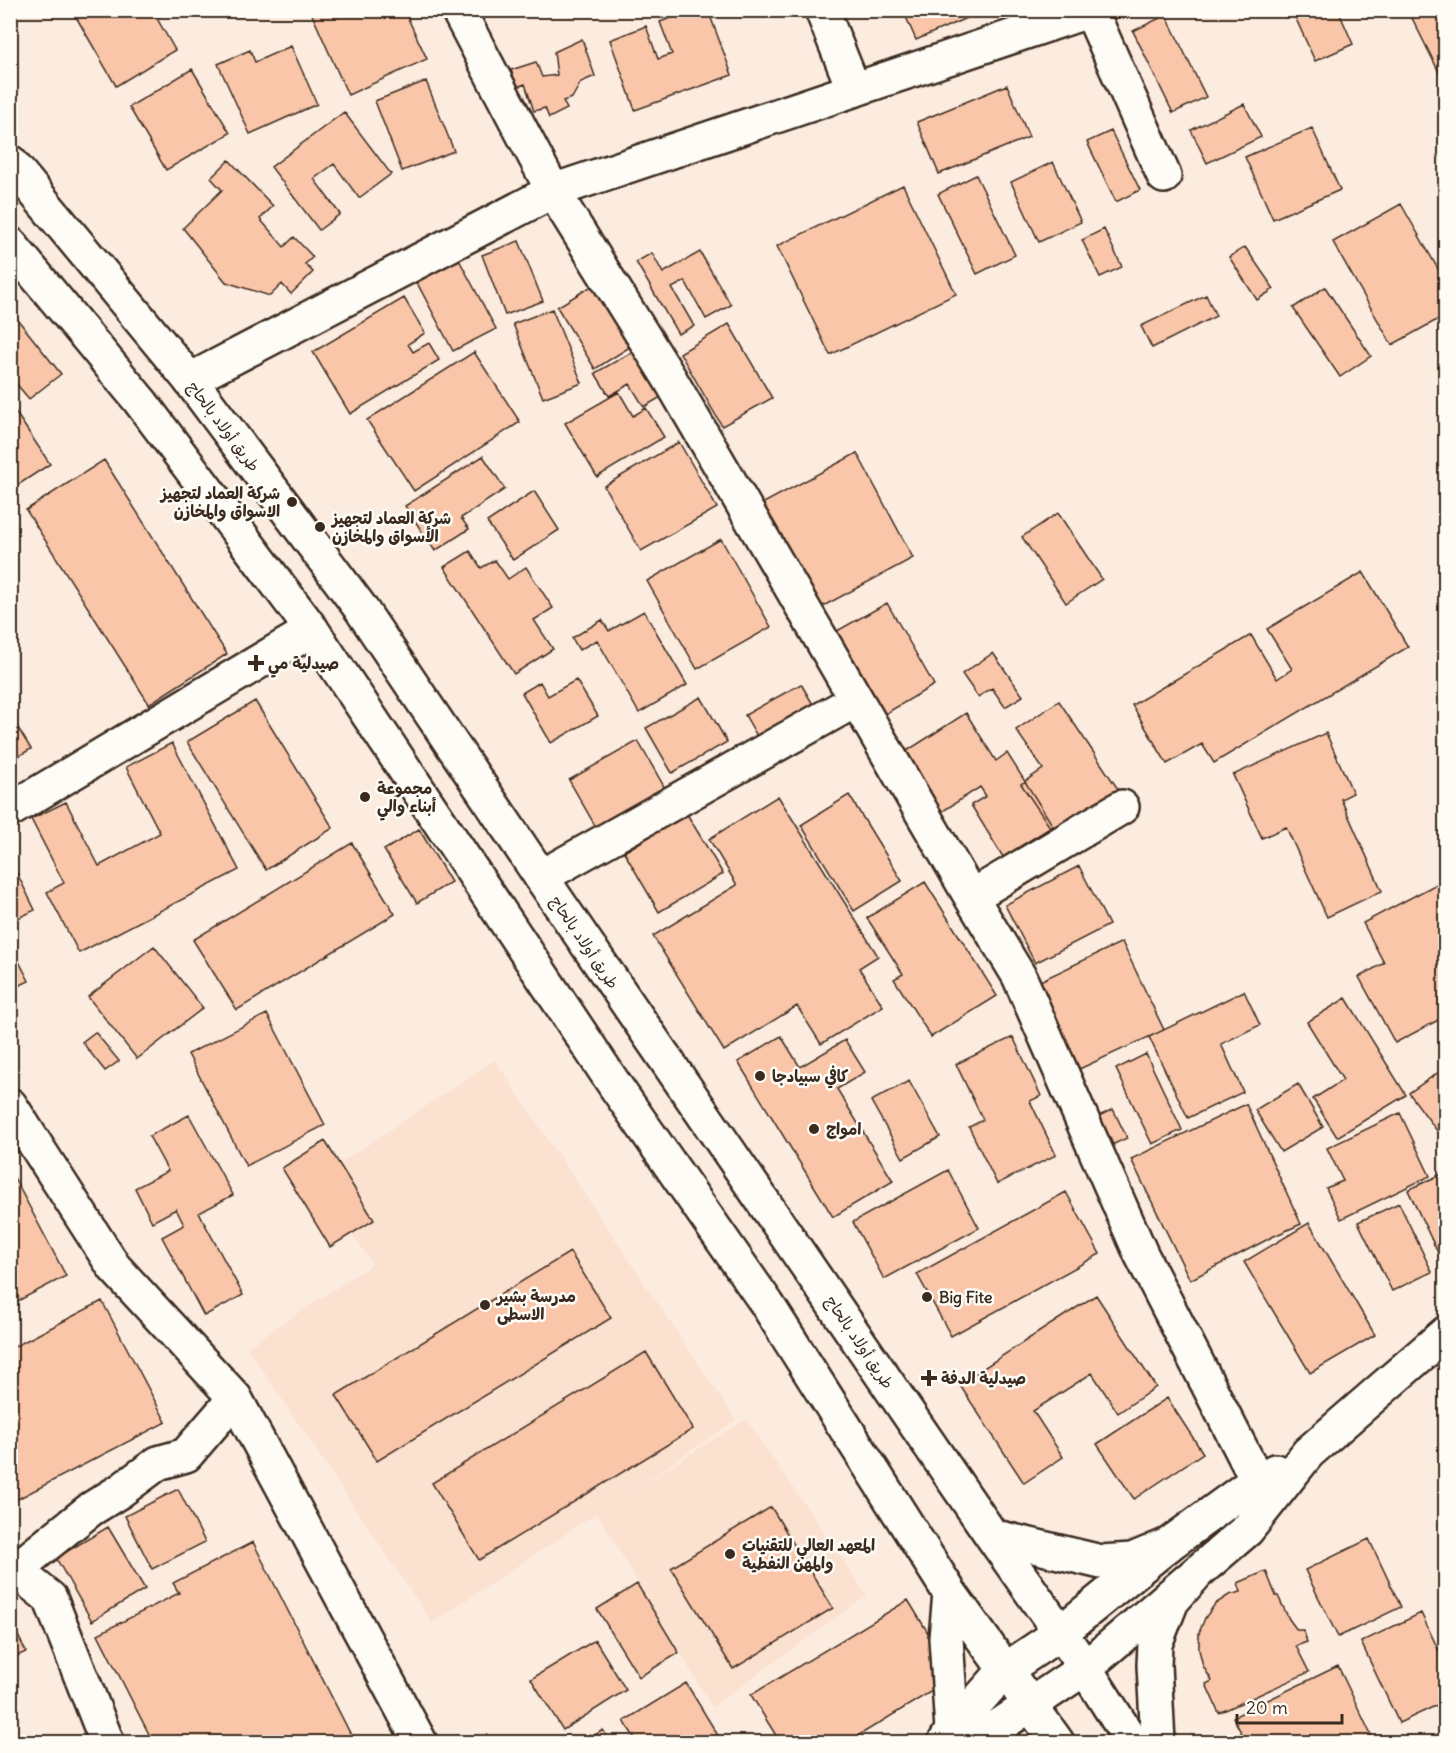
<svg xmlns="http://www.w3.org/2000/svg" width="1456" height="1753" viewBox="0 0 1456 1753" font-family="Delius,'Playpen Sans Arabic',sans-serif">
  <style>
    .built { fill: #fbe1d0 }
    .building { fill: #fac6aa; stroke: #3b2a1e; stroke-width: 1.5 }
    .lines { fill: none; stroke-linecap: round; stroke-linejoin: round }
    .street-casing { stroke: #3b2a1e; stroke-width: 38 }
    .secondary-casing { stroke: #3b2a1e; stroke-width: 38 }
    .street { stroke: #fdfcf7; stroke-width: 33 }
    .secondary { stroke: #fdfcf7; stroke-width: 33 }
    .poi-dot { fill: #3b2a1e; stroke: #fdfcf7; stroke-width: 2 }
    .labels { text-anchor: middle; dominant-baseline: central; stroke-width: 5; stroke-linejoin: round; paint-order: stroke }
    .street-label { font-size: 16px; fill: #3b2a1e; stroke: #fdfcf7 }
    .poi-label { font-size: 16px; font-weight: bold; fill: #3b2a1e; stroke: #fdfcf7; text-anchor: start }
  </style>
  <rect width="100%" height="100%" fill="#fcece0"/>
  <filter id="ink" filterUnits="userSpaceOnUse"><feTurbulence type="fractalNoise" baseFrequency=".0167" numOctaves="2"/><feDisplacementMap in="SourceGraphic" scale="12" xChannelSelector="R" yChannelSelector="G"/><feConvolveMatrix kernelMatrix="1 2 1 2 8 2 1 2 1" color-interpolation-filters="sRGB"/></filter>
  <g filter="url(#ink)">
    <path class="built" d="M495 1060 736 1420 628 1493 746 1419 867 1595 712 1707 597 1513 432 1623 247 1347 372 1264 316 1179Z"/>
    <path class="building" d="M72 10H152L175 50 116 86Z
      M310 10H404L427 59 348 95Z
      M692 10H708L732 75 635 110 610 40 646 26 658 59 672 54 660 22Z
      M903 10H969L971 16 916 40Z
      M1292 10H1338L1353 44 1315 61Z
      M1408 10H1446V79L1443 80Z
      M1166 15 1206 97 1173 113 1133 31Z
      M582 39 595 76 581 82 572 98 563 101 567 109 549 118 545 108 534 111 525 84 517 87 511 70 536 62 542 77 557 75 554 52Z
      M291 46 317 104 250 134 218 64 250 50 255 62Z
      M192 69 230 133 166 170 129 107Z
      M426 81 454 151 402 171 375 101Z
      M1007 85 1029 137 939 174 917 122Z
      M1244 104 1261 137 1207 163 1191 130Z
      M344 112 391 174 359 198 334 164 314 179 340 214 319 230 271 167Z
      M1312 128 1340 190 1273 219 1245 157Z
      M1111 131 1140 190 1116 202 1087 142Z
      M229 160 273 206 260 219 284 247 294 237 313 257 305 264 313 272 291 294 282 284 270 296 226 282 183 228 222 190 211 178Z
      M1053 162 1081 222 1039 242 1011 182Z
      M976 175 1015 255 977 274 938 194Z
      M903 185 956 294 830 355 777 246Z
      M1401 204 1446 283V315L1392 345 1333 242Z
      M1104 229 1122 267 1100 277 1082 240Z
      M519 241 543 301 505 315 482 255Z
      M1245 247 1274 289 1257 300 1229 257Z
      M700 252 731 305 706 319 685 281 672 288 694 326 678 334 636 262 652 253 663 273Z
      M457 256 496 329 453 351 415 279Z
      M595 284 633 345 595 369 557 307Z
      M1325 287 1371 356 1340 377 1293 308Z
      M1206 295 1216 316 1152 348 1141 326Z
      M404 298 425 333 408 344 413 352 429 343 439 360 350 414 313 352Z
      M552 309 582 383 543 398 513 324Z
      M10 310 61 374 29 399 10 376Z
      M729 324 772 398 722 426 680 353Z
      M634 351 661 397 644 407 630 384 609 396 595 373Z
      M474 352 520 422 414 491 367 420Z
      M619 392 633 416 646 408 664 437 597 477 565 423Z
      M10 404 50 464 10 490Z
      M679 442 717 508 641 551 604 486Z
      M857 453 913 558 814 611 758 506Z
      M483 456 505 489 461 518 469 529 435 551 405 506Z
      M104 460 227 654 149 704 26 510Z
      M534 491 559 530 513 560 487 522Z
      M1058 513 1102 579 1066 603 1022 537Z
      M721 539 771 627 697 669 647 581Z
      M470 551 481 568 495 560 508 579 526 567 553 608 534 620 553 649 514 674 444 567Z
      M1363 572 1408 647 1214 763 1202 744 1167 764 1132 705 1251 635 1277 679 1292 669 1267 629Z
      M887 603 934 685 885 714 837 631Z
      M644 611 687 685 639 713 597 640 579 650 572 638 602 620 609 631Z
      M993 653 1023 696 1005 707 992 688 978 697 962 674Z
      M576 680 598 716 551 743 522 693 540 682 548 696Z
      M801 684 821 718 765 750 745 715Z
      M701 697 727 742 672 773 646 728Z
      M255 701 333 828 266 870 187 742Z
      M1059 701 1120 792 1056 836 1021 784 1043 769 1016 730Z
      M966 713 996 761 1007 753 1053 826 1003 857 971 805 986 796 980 787 940 813 902 754Z
      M10 715 31 749 10 761Z
      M1326 733 1353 793 1341 799 1382 891 1327 917 1286 827 1262 838 1233 775Z
      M638 741 666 790 597 829 569 780Z
      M172 743 239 870 79 953 47 892 64 883 31 819 66 802 99 866 160 833 126 767Z
      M849 795 902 881 854 911 801 825Z
      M778 796 878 956 859 968 883 1006 821 1044 797 1006 724 1051 653 936 737 885 709 839Z
      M687 814 723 874 659 912 624 852Z
      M419 829 451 882 417 903 384 850Z
      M352 843 395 914 237 1010 193 940Z
      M10 859 35 910 10 922Z
      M1079 866 1109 925 1035 963 1005 905Z
      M1446 879V1016L1395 1043 1359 977 1384 963 1363 923Z
      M925 882 997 996 931 1037 894 979 903 974 867 918Z
      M1122 942 1164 1030 1062 1077 1021 990Z
      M10 944 29 981 10 990Z
      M154 946 203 1008 137 1059 88 997Z
      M1244 991 1260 1025 1221 1044 1243 1092 1188 1118 1149 1037Z
      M1346 998 1406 1095 1337 1137 1313 1099 1343 1080 1307 1022Z
      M267 1014 325 1125 246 1166 188 1054Z
      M95 1032 119 1061 105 1071 82 1042Z
      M781 1036 800 1067 845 1040 865 1072 837 1089 893 1181 833 1217 738 1062Z
      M1013 1037 1041 1096 1030 1101 1056 1155 997 1184 969 1127 983 1120 956 1064Z
      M1146 1054 1182 1130 1152 1144 1116 1069Z
      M1446 1067V1143L1409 1093Z
      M909 1081 940 1137 903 1158 871 1101Z
      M1298 1084 1323 1127 1281 1152 1255 1110Z
      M1246 1104 1301 1224 1272 1237 1190 1280 1131 1159Z
      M1113 1109 1127 1138 1097 1152 1083 1124Z
      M1400 1113 1430 1176 1341 1219 1326 1188 1343 1181 1327 1148Z
      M189 1115 233 1195 199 1213 243 1295 204 1316 162 1237 184 1225 176 1209 152 1222 135 1188 168 1171 149 1136Z
      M325 1141 374 1220 330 1247 282 1168Z
      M10 1170 66 1276 10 1305Z
      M948 1170 979 1228 884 1279 853 1222Z
      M1446 1172V1257L1441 1259 1408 1190Z
      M1066 1192 1100 1254 951 1336 917 1274Z
      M1399 1203 1432 1272 1392 1291 1358 1222Z
      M1309 1223 1375 1335 1310 1373 1244 1262Z
      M570 1252 611 1318 377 1461 336 1395Z
      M1096 1295 1156 1387 1118 1413 1092 1373 1033 1411 1063 1457 1024 1483 959 1384Z
      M102 1301 166 1422 10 1503V1349Z
      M646 1352 693 1429 479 1560 432 1483Z
      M1167 1398 1203 1453 1134 1499 1097 1444Z
      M178 1489 205 1542 152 1569 125 1516Z
      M771 1507 833 1608 733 1669 671 1568Z
      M108 1527 145 1589 92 1621 56 1558Z
      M1369 1539 1401 1607 1338 1637 1305 1570Z
      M253 1542 354 1741 352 1742H153L98 1634 179 1593 173 1583Z
      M1266 1571 1276 1596H1278L1289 1619 1297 1630H1303L1307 1642 1296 1646 1309 1672 1219 1713 1206 1684 1212 1681 1203 1666 1199 1650V1633L1205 1618 1215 1604 1229 1595 1241 1592 1238 1583Z
      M637 1584 679 1653 639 1677 597 1609Z
      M908 1600 955 1677 848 1742H780L751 1695Z
      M1421 1613 1446 1666V1701L1399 1723 1361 1642Z
      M10 1619 26 1652 10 1659Z
      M595 1640 626 1690 563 1730 531 1679Z
      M1338 1666 1373 1739 1365 1742H1246L1233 1717Z
      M686 1683 722 1742H637L624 1721Z
      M603 1730 611 1742H583Z
      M1411 1736 1414 1742H1392Z
      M1446 1737V1742H1426Z"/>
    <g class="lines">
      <defs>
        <path id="street" d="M458 10 553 191 670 379 971 897 1019 976 1141 1254 1257 1480
          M822 10 854 90
          M1091 11 1164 176
          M190 380 553 191 1091 10
          M10 810 312 630
          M541 877 856 700
          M971 897 1122 807
          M10 1105 114 1267 235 1398 420 1742
          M15 1570 91 1509 120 1491 158 1463 186 1455 235 1398
          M10 1571 15 1570 50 1598 107 1742
          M945 1742 952 1730 1005 1670 1060 1633 1168 1545 1257 1480 1275 1471
          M970 1742 993 1730 1085 1668 1247 1530 1308 1453 1446 1333"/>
        <path id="secondary" d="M10 162 190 380 359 606 541 877 992 1536 1085 1668 1132 1742
          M10 244 140 401 312 630 616 1087 767 1304 950 1593 1057 1742
          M992 1536 1101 1562 1132 1560 1168 1545
          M950 1593 946 1638 952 1730
          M1158 1742 1154 1665 1155 1644 1172 1601 1195 1575"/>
      </defs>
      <use href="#street" class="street-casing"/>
      <use href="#secondary" class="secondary-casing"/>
      <use href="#street" class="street"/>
      <use href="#secondary" class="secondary"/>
    </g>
  </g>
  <g class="poi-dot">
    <circle cx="292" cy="502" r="6"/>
    <circle cx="320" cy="527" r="6"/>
    <path d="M253 654h6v6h6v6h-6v6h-6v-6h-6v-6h6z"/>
    <circle cx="365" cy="797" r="6"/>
    <circle cx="760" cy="1076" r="6"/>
    <circle cx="814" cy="1129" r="6"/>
    <circle cx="927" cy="1297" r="6"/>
    <circle cx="485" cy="1305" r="6"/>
    <path d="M926 1369h6v6h6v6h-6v6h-6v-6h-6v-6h6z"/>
    <circle cx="730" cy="1554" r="6"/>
  </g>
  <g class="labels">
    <g class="street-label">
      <text transform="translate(224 426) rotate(53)">طريق أولاد بالحاج</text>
      <text transform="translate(585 942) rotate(56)">طريق أولاد بالحاج</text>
      <text transform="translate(860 1342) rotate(56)">طريق أولاد بالحاج</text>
    </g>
    <g class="poi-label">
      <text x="280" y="493" text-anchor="end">شركة العماد لتجهيز<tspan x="280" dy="18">الاسواق والمخازن</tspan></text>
      <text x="332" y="518">شركة العماد لتجهيز<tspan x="332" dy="18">الأسواق والمخازن</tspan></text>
      <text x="268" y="663">صيدلية مي</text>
      <text x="377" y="788">مجموعة<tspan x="377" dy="18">أبناء والي</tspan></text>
      <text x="772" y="1076">كافي سبيادجا</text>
      <text x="826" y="1129">امواج</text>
      <text x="497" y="1296">مدرسة بشير<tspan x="497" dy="18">الاسطى</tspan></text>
      <text x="939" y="1297">Big Fite</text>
      <text x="941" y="1378">صيدلية الدفة</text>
      <text x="742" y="1545">المعهد العالي للتقنيات<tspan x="742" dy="18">والمهن النفطية</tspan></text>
    </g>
  </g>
  <rect width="1456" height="1753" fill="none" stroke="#fdfcf7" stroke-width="36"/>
  <rect x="18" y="18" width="1420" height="1717" fill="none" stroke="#3b2a1e" stroke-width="2" filter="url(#ink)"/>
  <path d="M1237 1714v9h105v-9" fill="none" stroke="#3b2a1e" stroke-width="3"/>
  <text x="1246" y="1714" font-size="18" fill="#3b2a1e" stroke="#fdfcf7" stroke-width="4.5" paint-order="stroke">20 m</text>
</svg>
